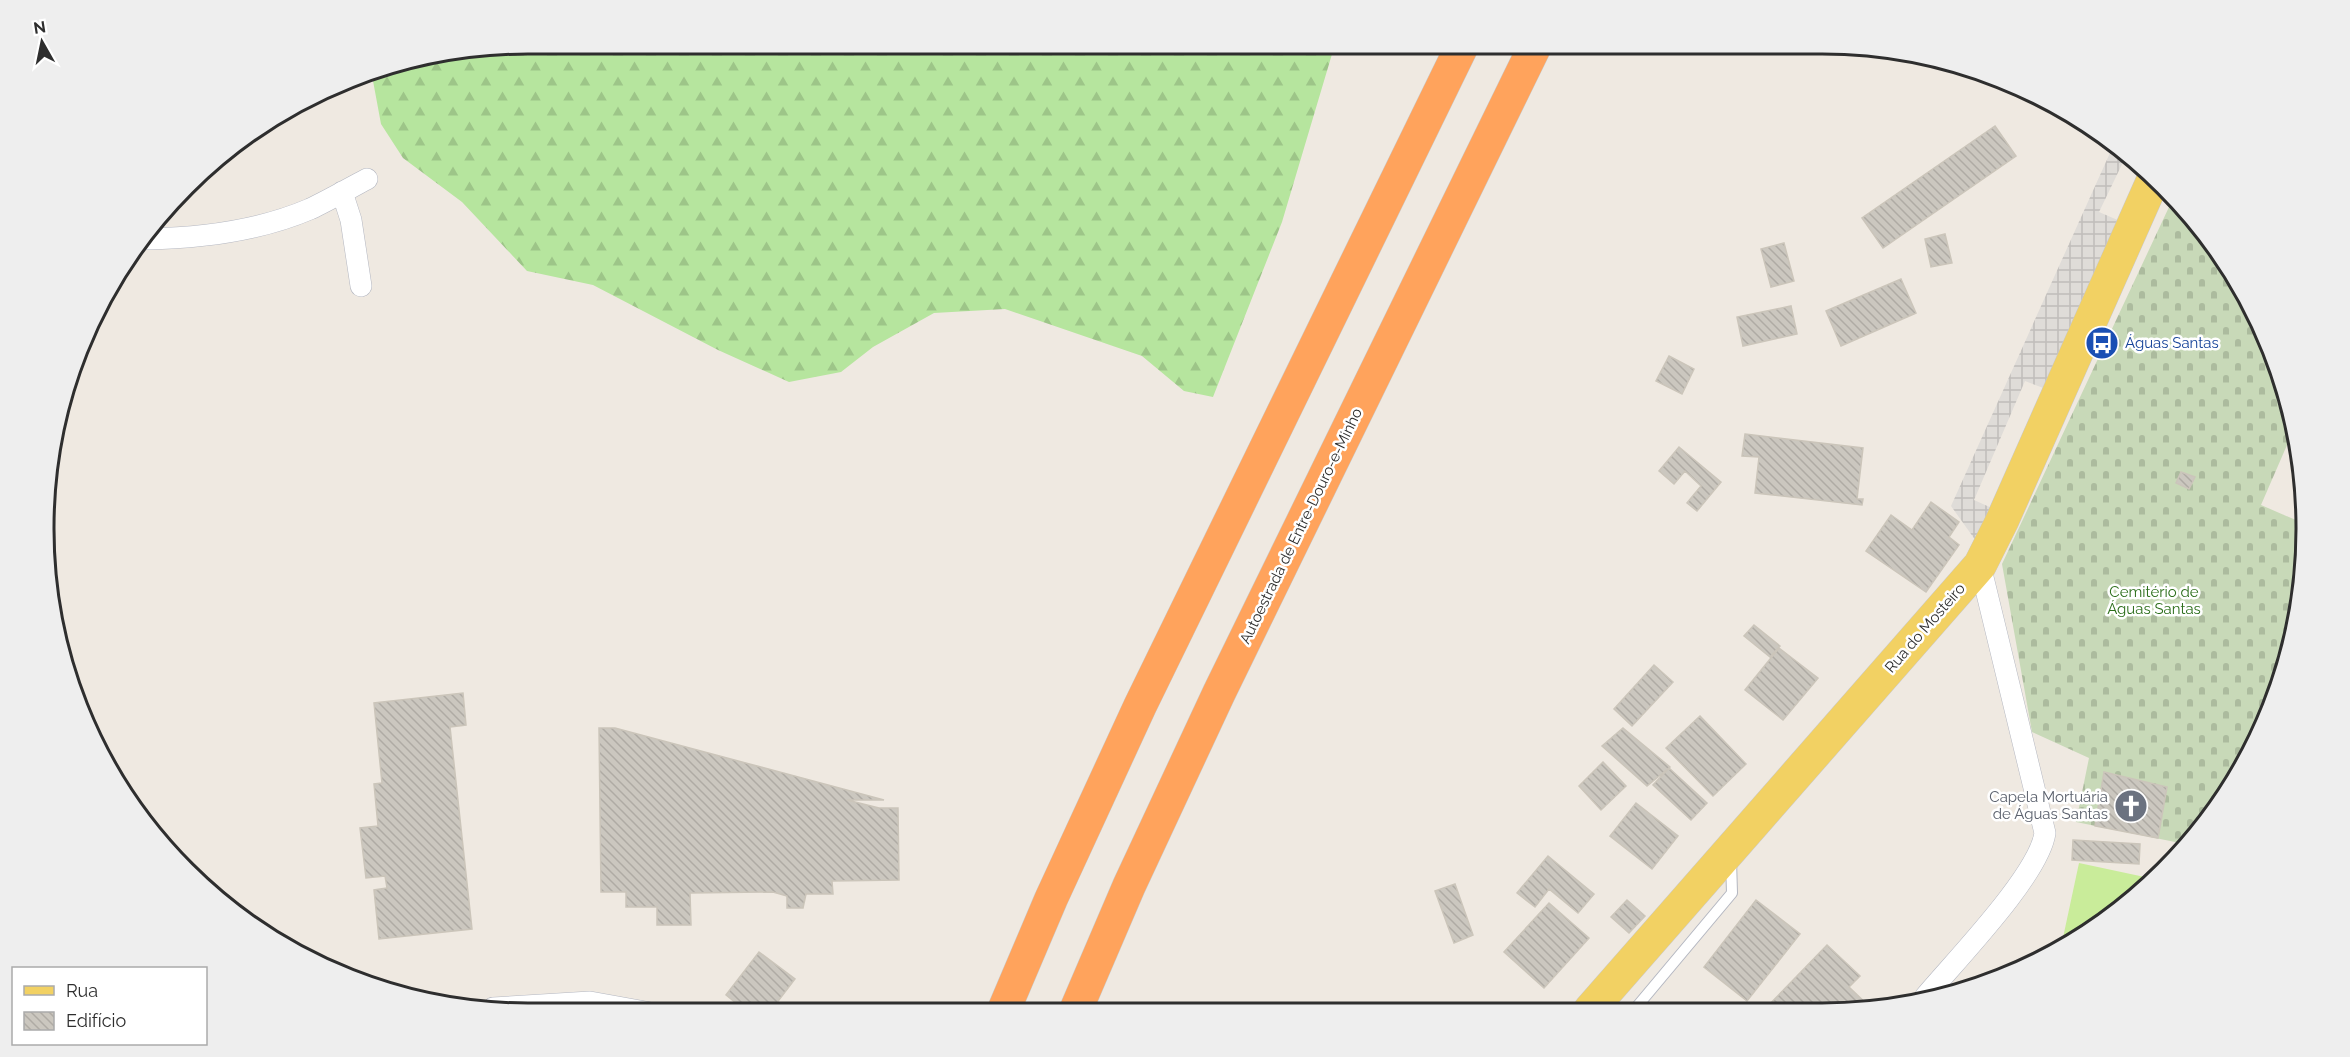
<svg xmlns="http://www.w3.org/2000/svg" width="2350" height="1057" viewBox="0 0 2350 1057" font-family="Raleway,sans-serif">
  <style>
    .forest { fill: url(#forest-firs) }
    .cemetery { fill: url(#cemetery-stones) }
    .pitch { fill: #c9ec9a }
    .plaza { fill: url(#plaza-grid) }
    .building { fill: url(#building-back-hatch); stroke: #cbc5ba; stroke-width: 1.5 }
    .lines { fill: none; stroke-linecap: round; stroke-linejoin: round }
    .service-casing { stroke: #b4b7c1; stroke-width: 12 }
    .minor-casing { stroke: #b4b7c1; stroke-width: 22 }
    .primary-casing { stroke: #c9c9c9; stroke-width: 34 }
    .motorway-casing { stroke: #c9c9c9; stroke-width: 34 }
    .service { stroke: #fff; stroke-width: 10 }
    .minor { stroke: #fff; stroke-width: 21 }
    .primary { stroke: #f2d163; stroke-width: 33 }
    .motorway { stroke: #ffa35c; stroke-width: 33 }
    .labels { text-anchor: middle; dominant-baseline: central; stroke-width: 5; stroke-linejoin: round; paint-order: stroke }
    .transit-label { font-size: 15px; fill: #164399; stroke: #fff; text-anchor: start }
    .street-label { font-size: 15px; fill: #2e2e2e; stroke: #fff }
    .park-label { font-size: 15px; fill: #2c6e1b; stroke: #fff }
    .worship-label { font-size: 15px; fill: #5b616d; stroke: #fff; text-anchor: end }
    .rim { fill: none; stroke: #2e2e2e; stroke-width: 3 }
  </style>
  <defs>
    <pattern id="forest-firs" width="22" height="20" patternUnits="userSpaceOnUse" patternTransform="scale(1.5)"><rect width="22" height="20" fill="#b6e59e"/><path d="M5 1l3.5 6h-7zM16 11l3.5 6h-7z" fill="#9dc588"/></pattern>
    <pattern id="cemetery-stones" width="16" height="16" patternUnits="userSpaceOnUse" patternTransform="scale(1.5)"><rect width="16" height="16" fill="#c8d9b8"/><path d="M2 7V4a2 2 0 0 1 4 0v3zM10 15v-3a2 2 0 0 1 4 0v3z" fill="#acbb9e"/></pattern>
    <pattern id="plaza-grid" width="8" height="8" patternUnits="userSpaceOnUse" patternTransform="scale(1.5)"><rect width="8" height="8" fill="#dfdcd8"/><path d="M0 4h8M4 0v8" fill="none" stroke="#c0bdba"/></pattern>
    <pattern id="building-back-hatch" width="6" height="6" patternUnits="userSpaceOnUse" patternTransform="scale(1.5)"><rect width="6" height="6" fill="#cbc7bf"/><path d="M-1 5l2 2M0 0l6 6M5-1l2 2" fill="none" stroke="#afaba4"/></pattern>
  </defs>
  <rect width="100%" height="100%" fill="#efe9e1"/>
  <path class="forest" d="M529 44H1335L1282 222 1213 397 1184 391 1142 356 1005 309 934 313 873 347 841 372 789 382 718 350 593 285 527 271 462 202 403 158 381 124 371 70Z"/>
  <path class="cemetery" d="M2169 207 2183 208 2206 234 2257 314 2290 403 2294 429 2261 505 2305 524 2302 592 2281 681 2225 798 2185 844 2076 822 2089 758 2032 732 2002 564Z"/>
  <path class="pitch" d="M2079 863 2154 879 2141 893 2061 947Z"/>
  <path class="plaza" d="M2114 144 2127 154 2099 212 2120 221 2046 389 2025 381 1974 500 1994 509 1976 541 1951 506Z"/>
  <path class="building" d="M1995 126 2016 156 1883 248 1862 218Z
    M1945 234 1952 263 1931 267 1925 239Z
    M1784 243 1794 281 1771 287 1761 249Z
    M1901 279 1916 313 1841 346 1826 311Z
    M1791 306 1797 334 1743 346 1737 317Z
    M1669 356 1694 369 1682 394 1656 381Z
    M1745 434 1863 448 1857 499H1863L1862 505 1755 493 1759 457 1742 456Z
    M1679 447 1721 482 1697 511 1687 503 1701 486 1685 471 1674 484 1659 471Z
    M2181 472 2195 477 2189 489 2176 483Z
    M1931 502 1959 522 1949 537 1959 545 1926 592 1866 551 1891 515 1912 530Z
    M1754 625 1780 646 1770 657 1744 636Z
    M1779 648 1818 678 1783 720 1745 690Z
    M1654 665 1673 682 1632 726 1614 709Z
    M463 693 466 725 450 727 472 929 379 939 374 890 387 888 385 876 366 878 360 828 378 826 374 784 382 783 374 703Z
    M1700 716 1746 764 1713 796 1666 748Z
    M599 728H615L884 800H847L879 808H898L899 880 832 881 833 894H806L803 908H787V896L773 892 690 893 691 925H657V907H626V892H601Z
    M1623 728 1670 767 1647 786 1602 746Z
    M1603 762 1626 786 1601 810 1579 786Z
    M1669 768 1707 803 1691 820 1653 785Z
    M2104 772 2167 787 2158 838 2095 826Z
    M1636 803 1678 836 1652 869 1610 836Z
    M2073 840 2140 844 2139 864 2072 860Z
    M1548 856 1594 894 1578 913 1549 889 1535 907 1517 893Z
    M1455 884 1473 935 1454 943 1435 891Z
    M1627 900 1645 916 1629 933 1611 917Z
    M1756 900 1800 934 1747 1001 1704 967Z
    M1549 903 1589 938 1544 988 1504 952Z
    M1827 945 1860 976 1849 987 1872 1009H1765Z
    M759 952 795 979 769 1013H733L737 1004 726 995Z"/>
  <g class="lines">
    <defs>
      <path id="service" d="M1634 1010 1732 893 1731 860"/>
      <path id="minor" d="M342 192 351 220 361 286
        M147 239C200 238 261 230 310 209 329 200 348 189 367 179
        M1925 997C1955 961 2039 875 2045 833L1980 565
        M493 1008 590 1002 651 1013"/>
      <path id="primary" d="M1590 1010 1980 565 2002 521 2154 178"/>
      <path id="motorway" d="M1003 1012 1051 899 1140 706 1463 44
        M1075 1012 1129 886 1219 693 1536 44"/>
    </defs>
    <use href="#service" class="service-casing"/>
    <use href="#minor" class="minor-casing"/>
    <use href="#primary" class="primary-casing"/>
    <use href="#motorway" class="motorway-casing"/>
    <use href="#service" class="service"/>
    <use href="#minor" class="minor"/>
    <use href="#primary" class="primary"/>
    <use href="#motorway" class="motorway"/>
  </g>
  <defs>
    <symbol id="bus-disc" viewBox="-11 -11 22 22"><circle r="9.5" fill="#1a4fb4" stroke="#fff"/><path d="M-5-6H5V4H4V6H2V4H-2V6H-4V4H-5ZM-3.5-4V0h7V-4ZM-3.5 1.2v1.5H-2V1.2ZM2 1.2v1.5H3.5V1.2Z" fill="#fff"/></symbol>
    <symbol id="church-disc" viewBox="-11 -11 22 22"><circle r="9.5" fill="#6b7280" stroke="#fff"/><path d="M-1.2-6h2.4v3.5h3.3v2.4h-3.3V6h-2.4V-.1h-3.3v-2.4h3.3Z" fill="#fff"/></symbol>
  </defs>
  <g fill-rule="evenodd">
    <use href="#bus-disc" x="2083" y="324" width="38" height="38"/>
    <use href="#church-disc" x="2112" y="787" width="38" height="38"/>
  </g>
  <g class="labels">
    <g class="transit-label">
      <text x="2125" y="343">Águas Santas</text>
    </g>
    <g class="street-label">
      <text transform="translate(1301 526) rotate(-64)">Autoestrada de Entre-Douro-e-Minho</text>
      <text transform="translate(1925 628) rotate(-49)">Rua do Mosteiro</text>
    </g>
    <g class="park-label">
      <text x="2154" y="592">Cemitério de<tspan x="2154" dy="17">Águas Santas</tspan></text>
    </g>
    <g class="worship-label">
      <text x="2108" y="797">Capela Mortuária<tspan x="2108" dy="17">de Águas Santas</tspan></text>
    </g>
  </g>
  <path d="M0 0H2350V1057H0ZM528 54H1822A474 474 0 0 1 2296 528V529A474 474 0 0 1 1822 1003H528A474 474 0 0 1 54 529V528A474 474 0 0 1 528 54Z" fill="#eee" fill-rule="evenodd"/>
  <path class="rim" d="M528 54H1822A474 474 0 0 1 2296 528V529A474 474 0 0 1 1822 1003H528A474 474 0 0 1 54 529V528A474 474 0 0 1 528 54Z"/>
  <rect x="12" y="967" width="195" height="78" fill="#ffffff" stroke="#ababab" stroke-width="1.5"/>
  <rect x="24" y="986" width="30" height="9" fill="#f2d163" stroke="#ababab" stroke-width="1.5"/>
  <text x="66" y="997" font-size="18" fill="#2e2e2e">Rua</text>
  <rect x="24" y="1012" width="30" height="18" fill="url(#building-back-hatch)" stroke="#ababab" stroke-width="1.5"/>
  <text x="66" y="1027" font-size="18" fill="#2e2e2e">Edifício</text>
  <g transform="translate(42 42) rotate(351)" stroke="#ffffff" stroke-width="4.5" paint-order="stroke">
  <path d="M0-4.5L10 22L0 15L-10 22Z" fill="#2e2e2e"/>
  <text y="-9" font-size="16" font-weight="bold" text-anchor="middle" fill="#2e2e2e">N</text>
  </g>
</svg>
